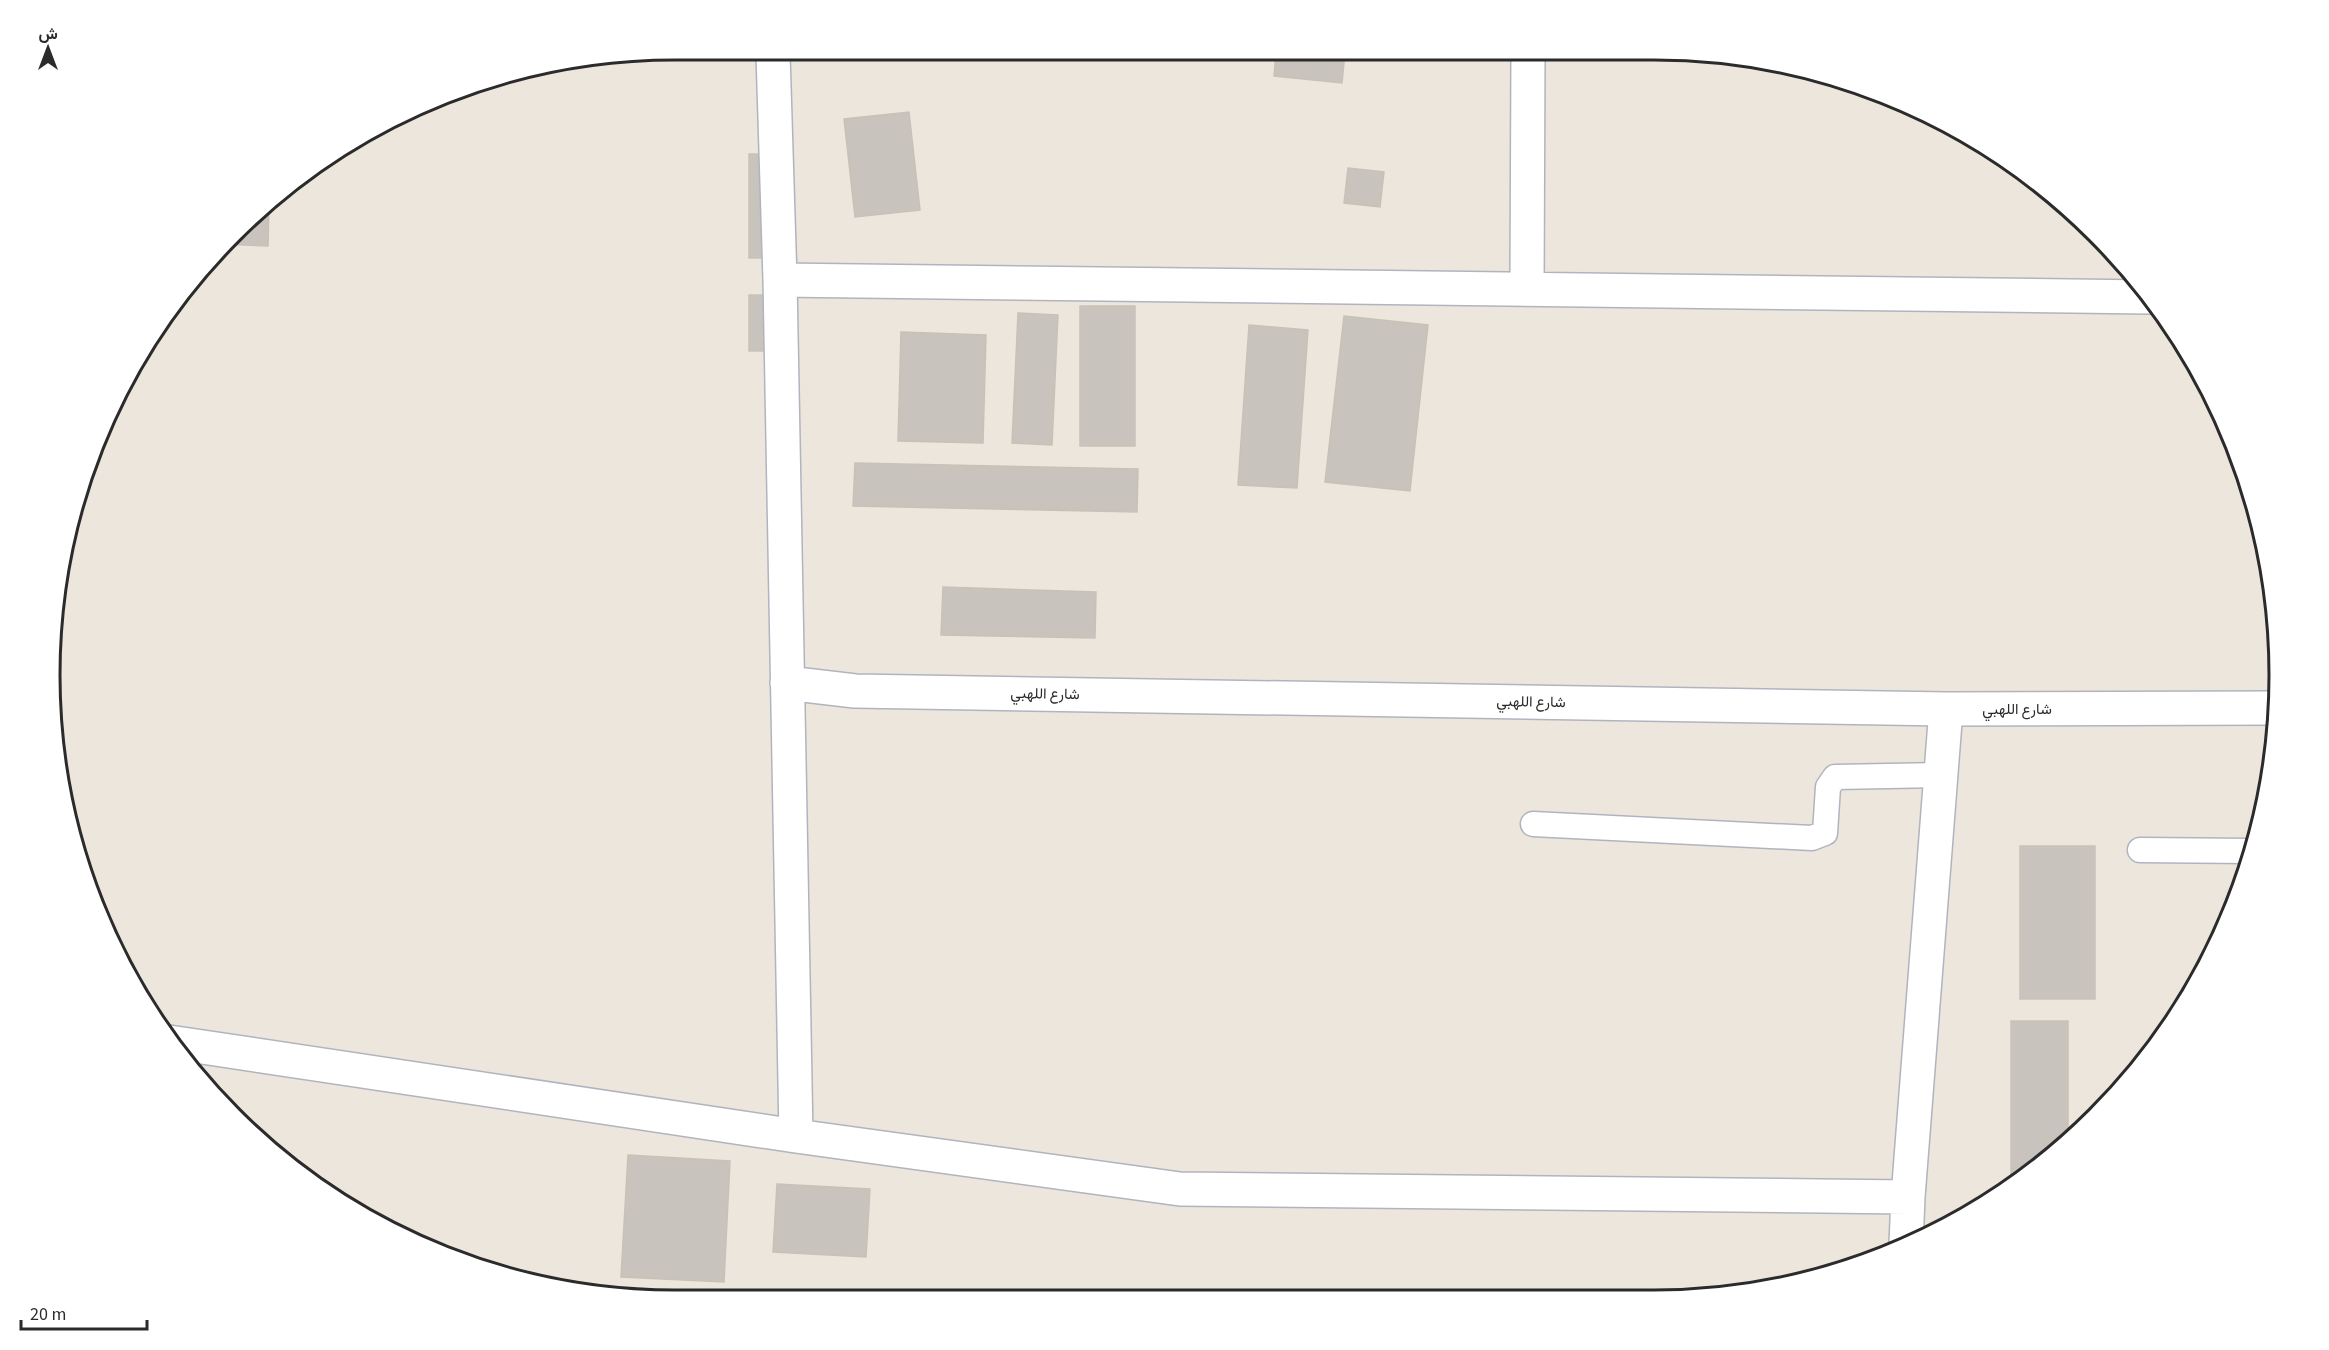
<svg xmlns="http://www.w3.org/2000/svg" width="2329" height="1350" viewBox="0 0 2329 1350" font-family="'Source Sans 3',Vazirmatn,sans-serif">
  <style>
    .building { fill: #c8c3bc; stroke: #c8c2b6; stroke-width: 1.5 }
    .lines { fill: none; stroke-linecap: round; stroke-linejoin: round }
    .service-casing { stroke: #b1b4bf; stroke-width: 27 }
    .minor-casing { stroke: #b1b4bf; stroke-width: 36 }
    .service { stroke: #fff; stroke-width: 24 }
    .minor { stroke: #fff; stroke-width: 33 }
    .labels { text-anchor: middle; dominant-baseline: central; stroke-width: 6; stroke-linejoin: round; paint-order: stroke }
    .street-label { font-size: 15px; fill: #2b2b2b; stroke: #fff }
    .rim { fill: none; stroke: #2b2b2b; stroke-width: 3 }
  </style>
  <rect width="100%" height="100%" fill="#ede6dd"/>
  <path class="building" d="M1276 52H1345L1342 83 1274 76Z
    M909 112 920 210 855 217 844 119Z
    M749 154H775V258H749Z
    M1348 168 1384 172 1380 207 1344 203Z
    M269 201 268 246 223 244 232 233Z
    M749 295H776V351H749Z
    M1080 306H1135V446H1080Z
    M1018 313 1058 315 1052 445 1012 443Z
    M1344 316 1428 325 1410 491 1325 482Z
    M1249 325 1308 330 1297 488 1238 485Z
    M901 332 986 335 983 443 898 441Z
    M855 463 1138 469 1137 512 853 506Z
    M943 587 1096 592 1095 638 941 635Z
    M2020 846H2095V999H2020Z
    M2011 1021H2068V1139L2011 1183Z
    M628 1155 730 1161 724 1282 621 1277Z
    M777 1184 870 1189 866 1257 773 1252Z
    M623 1292 705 1293V1299H634L623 1297Z"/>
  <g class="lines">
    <defs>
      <path id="service" d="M1533 824 1812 838 1825 833 1828 787 1835 777 1941 775
        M2140 850 2251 851"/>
      <path id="minor" d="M773 54 780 280 796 1136
        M780 280 2149 297
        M1527 289 1528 51
        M787 683 855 691 1946 709 2276 708
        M169 1042 796 1136 1180 1189 1908 1197
        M1906 1244 1908 1197 1946 709"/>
    </defs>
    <use href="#service" class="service-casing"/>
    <use href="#minor" class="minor-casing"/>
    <use href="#service" class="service"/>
    <use href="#minor" class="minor"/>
  </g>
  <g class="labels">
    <g class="street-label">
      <text transform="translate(1045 694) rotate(1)">شارع اللهبي</text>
      <text transform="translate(1531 702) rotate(1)">شارع اللهبي</text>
      <text x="2017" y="709">شارع اللهبي</text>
    </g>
  </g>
  <path d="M0 0H2329V1350H0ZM675 60H1654A615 615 0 0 1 2269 675V675A615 615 0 0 1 1654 1290H675A615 615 0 0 1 60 675V675A615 615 0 0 1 675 60Z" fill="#fff" fill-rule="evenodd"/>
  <path class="rim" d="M675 60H1654A615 615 0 0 1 2269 675V675A615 615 0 0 1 1654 1290H675A615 615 0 0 1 60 675V675A615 615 0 0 1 675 60Z"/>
  <g transform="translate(48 48)" stroke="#ffffff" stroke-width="4.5" paint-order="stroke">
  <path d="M0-4.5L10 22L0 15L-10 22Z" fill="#2b2b2b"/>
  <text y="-9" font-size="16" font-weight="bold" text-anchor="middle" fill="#2b2b2b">ش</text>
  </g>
  <path d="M21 1320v9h126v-9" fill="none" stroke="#2b2b2b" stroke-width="3"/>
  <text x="30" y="1320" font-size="18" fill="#2b2b2b" stroke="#ffffff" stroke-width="4.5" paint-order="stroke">20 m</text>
</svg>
